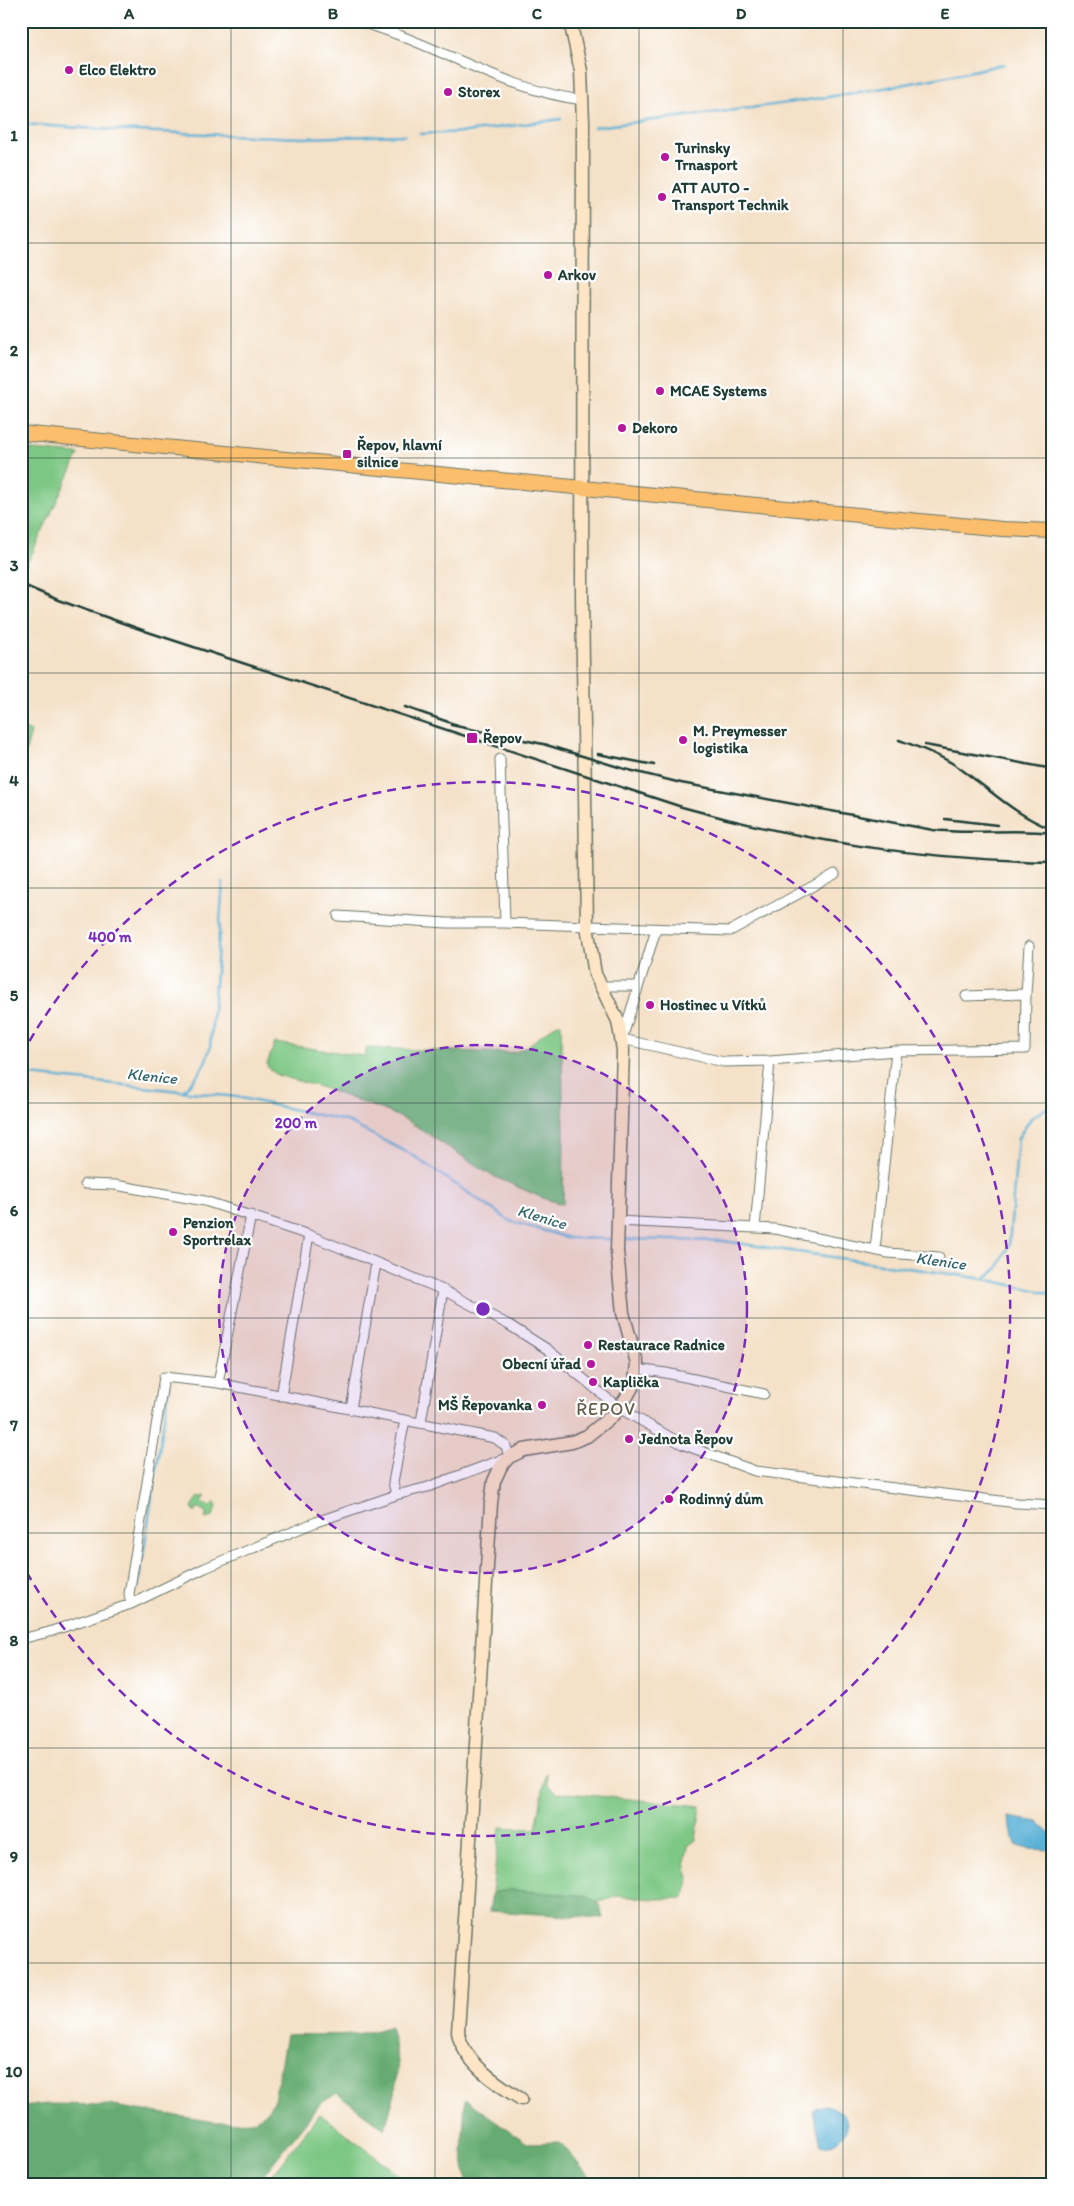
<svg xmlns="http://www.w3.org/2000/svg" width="1074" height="2206" viewBox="0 0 1074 2206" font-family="Itim,sans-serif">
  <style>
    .green { fill: #7ec885; stroke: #4e825c }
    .forest { fill: #66ac72; stroke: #427453 }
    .water { fill: #59b0d5; stroke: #3c7684 }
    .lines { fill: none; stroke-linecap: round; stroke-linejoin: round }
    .stream { stroke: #59b0d5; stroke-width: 2.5 }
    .street-casing { stroke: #6a7668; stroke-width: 11 }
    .secondary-casing { stroke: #6a7668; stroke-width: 15 }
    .primary-casing { stroke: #6a7668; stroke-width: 16 }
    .street { stroke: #fff; stroke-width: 9 }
    .secondary { stroke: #fde5c5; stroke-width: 12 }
    .primary { stroke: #fabe6d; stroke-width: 14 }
    .rail { stroke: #1f3d34; stroke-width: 2.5 }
    .grid { fill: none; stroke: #1f3d34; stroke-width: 1; stroke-opacity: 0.55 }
    .ring { fill: none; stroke: #7b2cbf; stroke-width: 2.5; stroke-dasharray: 9 6 }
    .poi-dot { fill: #b5179e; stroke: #fff; stroke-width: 2 }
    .labels { text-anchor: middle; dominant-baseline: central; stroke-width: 4.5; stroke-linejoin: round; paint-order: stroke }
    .poi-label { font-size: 15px; font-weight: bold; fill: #1f3d34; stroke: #fff; text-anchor: start }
    .water-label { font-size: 16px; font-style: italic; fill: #33656c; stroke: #fff }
    .quarter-label { font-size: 18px; letter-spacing: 1px; fill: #635d4a; stroke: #fff }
    .centre { fill: #7b2cbf; stroke: #fff; stroke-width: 2.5 }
    .ring-label { font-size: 15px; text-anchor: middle; font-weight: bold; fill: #7b2cbf; stroke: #fff; stroke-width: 4.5; stroke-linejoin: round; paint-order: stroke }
    .neatline { fill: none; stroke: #1f3d34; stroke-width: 2 }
    .grid-label { font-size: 16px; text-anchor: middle; font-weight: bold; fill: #1f3d34 }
  </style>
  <rect width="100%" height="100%" fill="#fff"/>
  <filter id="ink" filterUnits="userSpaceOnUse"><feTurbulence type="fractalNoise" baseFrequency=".02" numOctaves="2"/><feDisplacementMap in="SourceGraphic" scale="10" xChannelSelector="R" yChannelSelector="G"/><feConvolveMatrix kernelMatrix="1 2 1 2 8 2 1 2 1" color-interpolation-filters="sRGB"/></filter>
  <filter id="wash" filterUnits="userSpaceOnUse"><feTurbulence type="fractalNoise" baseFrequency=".0096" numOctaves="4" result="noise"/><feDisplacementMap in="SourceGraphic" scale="20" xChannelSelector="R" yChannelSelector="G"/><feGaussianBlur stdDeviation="1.12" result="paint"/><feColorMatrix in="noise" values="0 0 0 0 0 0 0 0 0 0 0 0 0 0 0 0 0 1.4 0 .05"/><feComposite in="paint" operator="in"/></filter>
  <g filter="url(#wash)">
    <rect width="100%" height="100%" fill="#f4e1c8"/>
    <path class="green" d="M21 449 79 454 26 566 21 564Z
      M21 727 31 732 21 769Z
      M558 1024H561L564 1133 563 1204 545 1199 491 1175 408 1121 389 1112 320 1087 277 1075 268 1068 267 1064 275 1043 364 1056 367 1048 509 1053C530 1051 540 1032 558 1024Z
      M206 1496 202 1501 211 1507 215 1502 217 1507 213 1516 207 1519 205 1518 207 1513 198 1507 195 1513 192 1507 198 1498Z
      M546 1773 548 1785 557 1792 701 1806 696 1840 688 1846 685 1863 689 1878 684 1898 656 1899 617 1896 597 1903 588 1896 510 1890 492 1893 500 1827 536 1829Z
      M320 2114 413 2185H274L268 2180Z"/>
    <path class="forest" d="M510 1890 588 1896 599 1904 603 1918 489 1911 492 1893Z
      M390 2026 398 2061 395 2093 385 2129 337 2093 320 2104 260 2179 266 2185H21V2106L48 2104 107 2105 216 2122 255 2121 267 2111 274 2100 286 2035C321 2033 357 2039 390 2026Z
      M465 2099 527 2143 560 2142 596 2185H467L462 2151Z"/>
    <path class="water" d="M1009 1817 1038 1822 1053 1836V1850L1029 1849 1017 1846 1010 1829Z
      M826 2105C832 2107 839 2109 843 2115 855 2128 838 2144 825 2146L821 2145 813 2110 817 2107Z"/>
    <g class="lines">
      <path class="stream" d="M21 124 112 130 301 138 405 135
        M594 127C732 111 869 95 1004 64
        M420 134 466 132 561 119
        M21 1074 237 1097 346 1121 412 1155 510 1221 569 1238 613 1239
        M183 1091C198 1076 204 1069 210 1048L223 883
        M621 1239 723 1241 984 1279 1053 1294
        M984 1279 997 1269 1009 1245 1018 1138 1031 1118 1053 1104
        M138 1588 169 1386"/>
    </g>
  </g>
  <g filter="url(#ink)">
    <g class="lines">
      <defs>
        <path id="street" d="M356 21C432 41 505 91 583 100
          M500 759 505 923
          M338 916 447 923H505L730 931 835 874
          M656 930 622 1039 724 1062 770 1061 896 1051 1025 1049 1026 994
          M599 986H638
          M966 996 1026 994 1029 946
          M85 1184 115 1185 205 1201 309 1235 443 1290 509 1325 547 1349 619 1408 682 1444 755 1471 1017 1503 1053 1505
          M617 1221 775 1229 888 1253 939 1257
          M755 1228 770 1061
          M875 1250 896 1051
          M637 1369 666 1373 764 1394
          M218 1383 251 1215
          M281 1396 309 1235
          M351 1409 376 1263
          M421 1422 443 1290
          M396 1495 393 1482 405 1420
          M21 1639 49 1632 131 1604 205 1568 316 1522 396 1495 428 1487 509 1457 506 1446 495 1438 218 1383 164 1377 129 1594 131 1604"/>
        <path id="secondary" d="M521 2099C497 2084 463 2062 458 2032L491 1503 494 1481 501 1466 509 1457 524 1450 572 1442 587 1436 613 1415 625 1400 635 1382 637 1363 623 1313 617 1251 623 1050 618 1021 595 974 587 926 582 597 583 122 581 71 570 21"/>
        <path id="primary" d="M21 433 1002 529 1053 531"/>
      </defs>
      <use href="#street" class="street-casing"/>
      <use href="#secondary" class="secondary-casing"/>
      <use href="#primary" class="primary-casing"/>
      <use href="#street" class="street"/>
      <use href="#secondary" class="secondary"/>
      <use href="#primary" class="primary"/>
      <path class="rail" d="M21 584 58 600 148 632 682 807C809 843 922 859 1053 862
        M405 707 457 725
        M451 725 548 745
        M899 740C918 747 938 754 955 765 989 788 1011 813 1051 829
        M543 744 625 769 681 783 933 830C973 835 1013 828 1053 833
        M925 745 1053 769
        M598 754 654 765
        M945 819 997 825"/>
    </g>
  </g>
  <path class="grid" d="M231 21V2185M435 21V2185M639 21V2185M843 21V2185M21 243H1053M21 458H1053M21 673H1053M21 888H1053M21 1103H1053M21 1318H1053M21 1533H1053M21 1748H1053M21 1963H1053"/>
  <circle cx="483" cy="1309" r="264" fill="#7b2cbf" fill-opacity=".12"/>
  <g class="ring">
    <circle cx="483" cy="1309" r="264"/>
    <path d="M22 1054A527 527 0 1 1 22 1564"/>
  </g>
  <g class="poi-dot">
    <circle cx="69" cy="70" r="5"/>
    <circle cx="448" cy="92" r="5"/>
    <circle cx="665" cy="157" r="5"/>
    <circle cx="662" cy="197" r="5"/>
    <circle cx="548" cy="275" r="5"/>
    <circle cx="660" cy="391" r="5"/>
    <circle cx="622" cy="428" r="5"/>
    <rect x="342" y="449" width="10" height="10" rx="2.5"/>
    <rect x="466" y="732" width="12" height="12" rx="2.5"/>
    <circle cx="683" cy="740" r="5"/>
    <circle cx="650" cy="1005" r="5"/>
    <circle cx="173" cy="1232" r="5"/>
    <circle cx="588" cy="1345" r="5"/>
    <circle cx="591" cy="1364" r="5"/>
    <circle cx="593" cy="1382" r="5"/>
    <circle cx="542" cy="1405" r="5"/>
    <circle cx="629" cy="1439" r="5"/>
    <circle cx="669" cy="1499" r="5"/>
  </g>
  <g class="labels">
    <g class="poi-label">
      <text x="79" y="70">Elco Elektro</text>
      <text x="458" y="92">Storex</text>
      <text x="675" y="148">Turinsky<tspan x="675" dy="17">Trnasport</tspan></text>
      <text x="672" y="188">ATT AUTO -<tspan x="672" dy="17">Transport Technik</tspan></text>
      <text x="558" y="275">Arkov</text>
      <text x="670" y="391">MCAE Systems</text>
      <text x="632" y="428">Dekoro</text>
      <text x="357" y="445">Řepov, hlavní<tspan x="357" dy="17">silnice</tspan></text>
      <text x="693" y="731">M. Preymesser<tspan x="693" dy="17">logistika</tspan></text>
      <text x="483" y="738">Řepov</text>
      <text x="660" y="1005">Hostinec u Vítků</text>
      <text x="183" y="1223">Penzion<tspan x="183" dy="17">Sportrelax</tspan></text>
      <text x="598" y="1345">Restaurace Radnice</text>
      <text x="581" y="1364" text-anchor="end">Obecní úřad</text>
      <text x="603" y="1382">Kaplička</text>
      <text x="532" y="1405" text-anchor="end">MŠ Řepovanka</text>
      <text x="639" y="1439">Jednota Řepov</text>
      <text x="679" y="1499">Rodinný dům</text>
    </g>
    <g class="water-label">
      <text transform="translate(152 1076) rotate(6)">Klenice</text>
      <text transform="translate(542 1217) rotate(17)">Klenice</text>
      <text transform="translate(941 1261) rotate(8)">Klenice</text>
    </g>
    <g class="quarter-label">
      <text x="606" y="1409">ŘEPOV</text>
    </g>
  </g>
  <circle cx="483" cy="1309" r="8" class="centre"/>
  <g class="ring-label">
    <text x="110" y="942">400 m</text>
    <text x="296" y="1128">200 m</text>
  </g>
  <rect width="1074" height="2206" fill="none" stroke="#fff" stroke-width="55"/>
  <rect x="28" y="28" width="1018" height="2150" class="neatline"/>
  <g class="grid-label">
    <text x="129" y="19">A</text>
    <text x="333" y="19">B</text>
    <text x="537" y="19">C</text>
    <text x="741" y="19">D</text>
    <text x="945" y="19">E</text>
    <text x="14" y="141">1</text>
    <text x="14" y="356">2</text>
    <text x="14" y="571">3</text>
    <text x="14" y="786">4</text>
    <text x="14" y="1001">5</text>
    <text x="14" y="1216">6</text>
    <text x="14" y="1431">7</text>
    <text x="14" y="1646">8</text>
    <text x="14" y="1862">9</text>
    <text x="14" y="2077">10</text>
  </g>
</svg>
